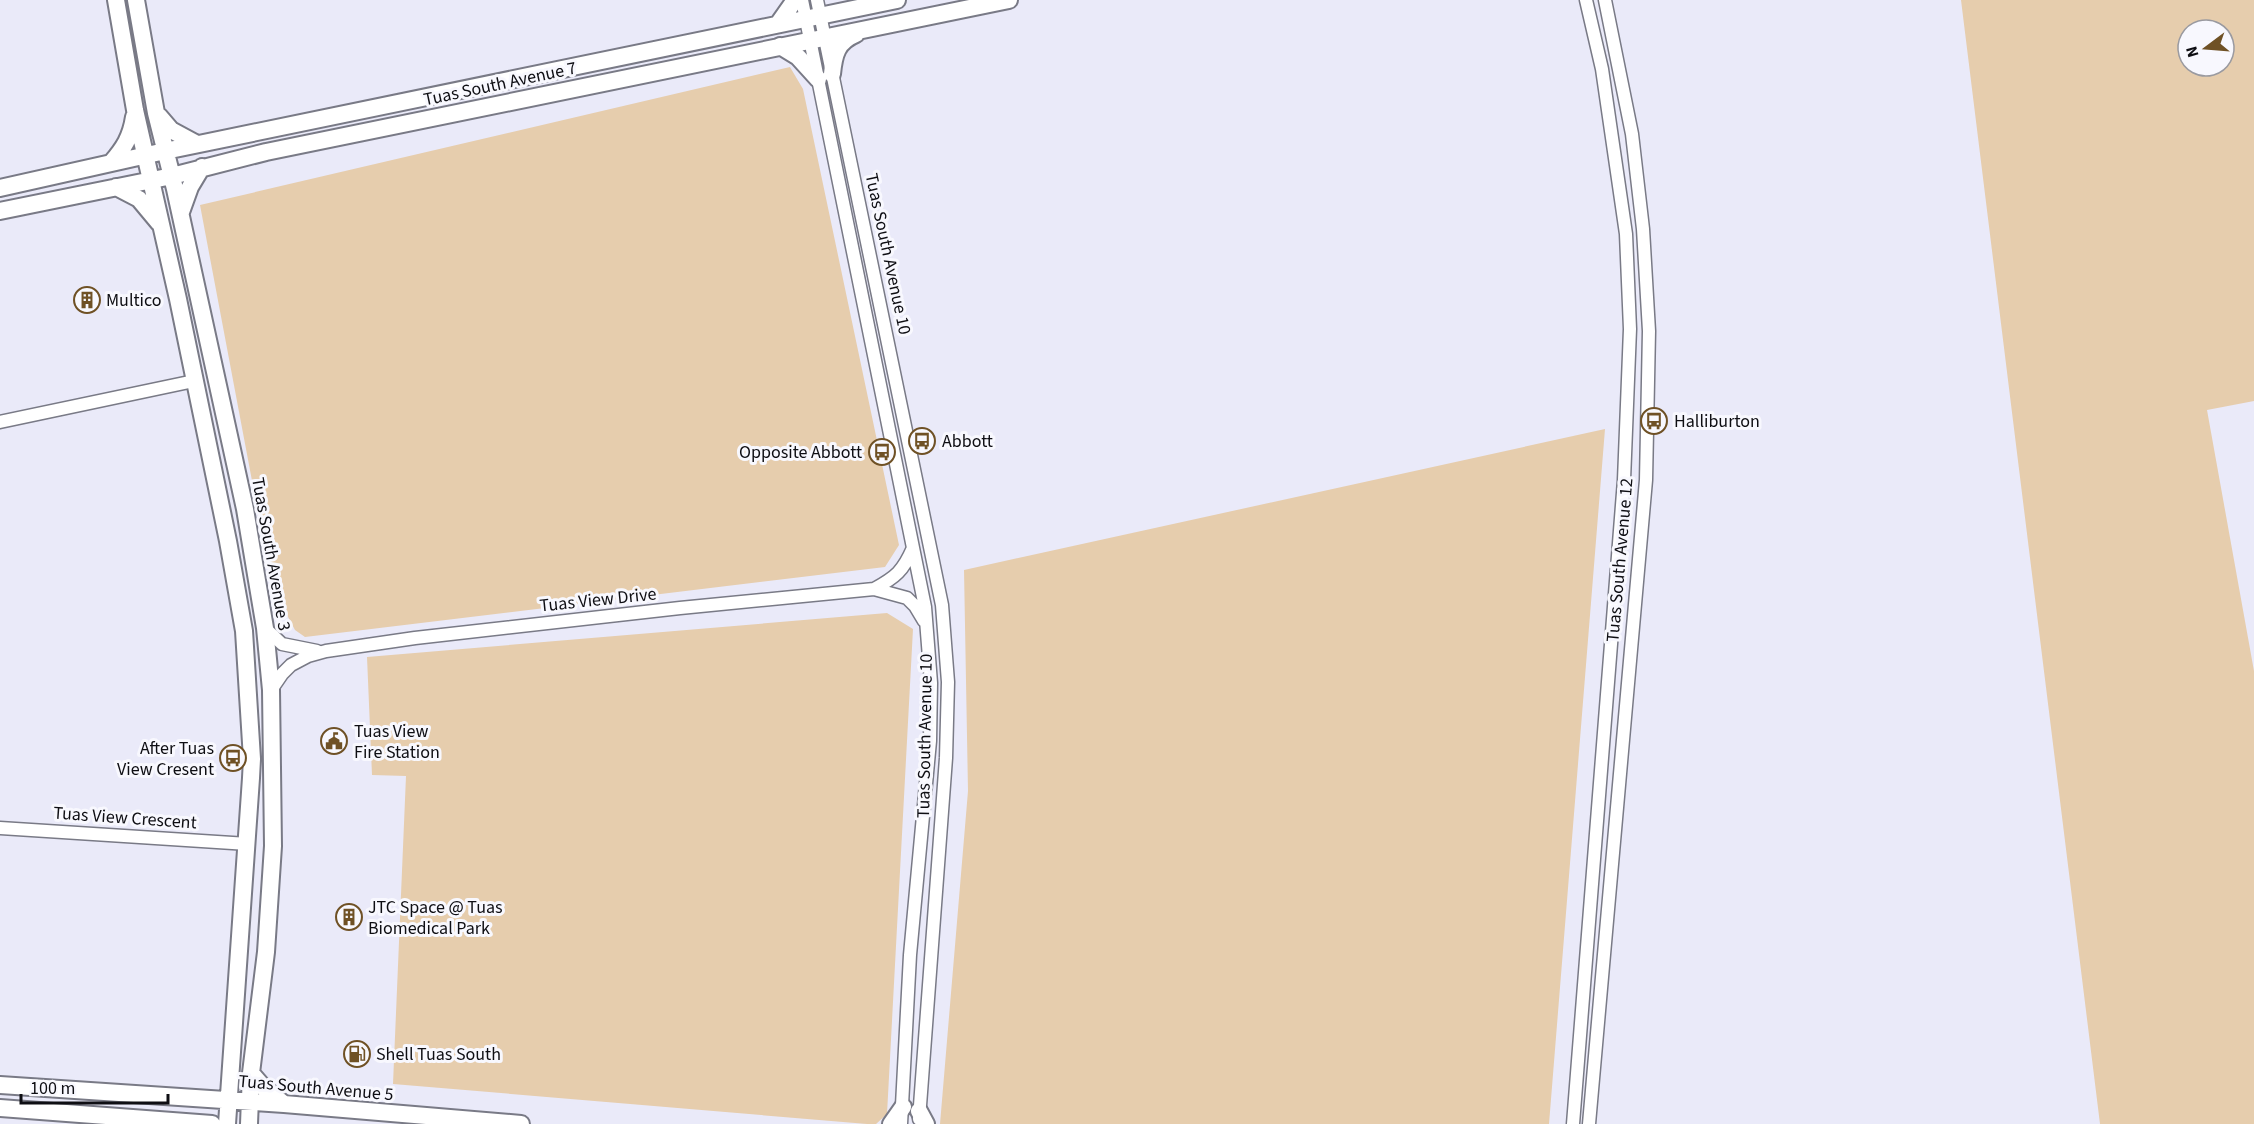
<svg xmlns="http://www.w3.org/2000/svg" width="2254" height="1124" viewBox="0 0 2254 1124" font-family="'Source Sans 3',sans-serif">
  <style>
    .green { fill: #e6cdad; fill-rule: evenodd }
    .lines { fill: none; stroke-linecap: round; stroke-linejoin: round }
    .street-casing { stroke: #797a86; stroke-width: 15 }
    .secondary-casing { stroke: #797a86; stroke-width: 20 }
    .street { stroke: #fff; stroke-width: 12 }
    .secondary { stroke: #fff; stroke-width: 16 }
    .labels { text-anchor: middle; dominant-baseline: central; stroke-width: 6; stroke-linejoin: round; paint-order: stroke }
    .street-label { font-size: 18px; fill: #0e0e13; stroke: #f8f8fe }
    .poi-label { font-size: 18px; fill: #0e0e13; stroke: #f8f8fe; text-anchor: start }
  </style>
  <rect width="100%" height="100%" fill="#eaeaf9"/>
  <path class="green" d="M1961 0H2254V401L2207 410 2254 671V1124H2100ZM2188 30H2224V66H2188Z
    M790 67 803 89 899 545 885 567 305 637 295 630 272 587 200 205Z
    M1605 429 1549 1124H940L968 791 964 570Z
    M887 613 913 629 887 1114 876 1124H867L393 1084 406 776 372 775 367 657Z"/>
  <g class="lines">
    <defs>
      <path id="street" d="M802 0 925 607 931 683 930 741 910 955 901 1124
        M817 0 942 605 948 682 946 758 919 1119
        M0 422 194 381
        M874 589C896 577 903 571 913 548
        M265 628 282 644 317 651
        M271 690 282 674 291 665 308 656 326 651 415 638 680 608 874 589 907 598 915 606 924 621
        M0 828 248 844
        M1573 1124 1624 480 1630 329 1626 234 1602 69 1586 0
        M1589 1124 1646 480 1649 331 1643 229 1632 134 1605 0"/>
      <path id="secondary" d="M116 0 135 110 178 299 228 541 244 631 252 759 251 778 227 1124
        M136 0 156 113 175 189 245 509 265 628 271 690 273 846 266 952 251 1073 249 1124
        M778 24 795 0
        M780 46 798 57 818 79
        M832 74C834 54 837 42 856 34
        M159 116 171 130 197 144
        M111 163C124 148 131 137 134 117
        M116 187 139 199 159 223
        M0 188 165 151 897 0
        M0 211 172 176 266 152 1009 0
        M181 212 190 187 202 167
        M251 1073 264 1088 284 1104
        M0 1085 284 1104 521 1124
        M0 1108 212 1124
        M919 1111 926 1124
        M891 1124 903 1107"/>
    </defs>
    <use href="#street" class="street-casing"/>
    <use href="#secondary" class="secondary-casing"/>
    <use href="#street" class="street"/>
    <use href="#secondary" class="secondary"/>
  </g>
  <defs>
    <symbol id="building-ring" viewBox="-11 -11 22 22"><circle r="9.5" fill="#f8f8fe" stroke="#6f5125" stroke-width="1.5"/><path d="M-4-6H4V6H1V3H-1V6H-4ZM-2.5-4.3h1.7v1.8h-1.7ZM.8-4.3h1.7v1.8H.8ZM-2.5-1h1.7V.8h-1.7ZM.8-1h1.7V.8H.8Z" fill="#6f5125"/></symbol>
    <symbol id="bus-ring" viewBox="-11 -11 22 22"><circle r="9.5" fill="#f8f8fe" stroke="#6f5125" stroke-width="1.5"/><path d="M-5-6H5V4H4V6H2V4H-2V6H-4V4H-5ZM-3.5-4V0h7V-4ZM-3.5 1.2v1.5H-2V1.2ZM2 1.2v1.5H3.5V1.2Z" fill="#6f5125"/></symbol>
    <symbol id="civic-ring" viewBox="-11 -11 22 22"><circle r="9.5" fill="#f8f8fe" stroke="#6f5125" stroke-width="1.5"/><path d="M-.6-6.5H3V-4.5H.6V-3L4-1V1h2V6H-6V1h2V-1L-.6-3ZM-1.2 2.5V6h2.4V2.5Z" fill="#6f5125"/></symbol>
    <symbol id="fuel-ring" viewBox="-11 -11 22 22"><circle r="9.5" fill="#f8f8fe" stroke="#6f5125" stroke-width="1.5"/><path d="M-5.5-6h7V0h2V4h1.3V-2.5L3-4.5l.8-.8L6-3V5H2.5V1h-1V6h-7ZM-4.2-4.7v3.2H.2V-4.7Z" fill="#6f5125"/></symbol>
  </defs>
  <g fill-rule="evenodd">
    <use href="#building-ring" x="72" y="285" width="30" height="30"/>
    <use href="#bus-ring" x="1639" y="406" width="30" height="30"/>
    <use href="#bus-ring" x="907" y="426" width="30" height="30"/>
    <use href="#bus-ring" x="867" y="437" width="30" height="30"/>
    <use href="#civic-ring" x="319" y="726" width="30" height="30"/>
    <use href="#bus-ring" x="218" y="743" width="30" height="30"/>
    <use href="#building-ring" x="334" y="902" width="30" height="30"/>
    <use href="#fuel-ring" x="342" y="1039" width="30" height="30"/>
  </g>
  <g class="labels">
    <g class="street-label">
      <text transform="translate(500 84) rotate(-12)">Tuas South Avenue 7</text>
      <text transform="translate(888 254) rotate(78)">Tuas South Avenue 10</text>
      <text transform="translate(271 554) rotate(80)">Tuas South Avenue 3</text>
      <text transform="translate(1620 560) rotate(-85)">Tuas South Avenue 12</text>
      <text transform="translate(598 600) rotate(-6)">Tuas View Drive</text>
      <text transform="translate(925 736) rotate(-89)">Tuas South Avenue 10</text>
      <text transform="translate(125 818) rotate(4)">Tuas View Crescent</text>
      <text transform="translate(316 1088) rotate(5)">Tuas South Avenue 5</text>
    </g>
    <g class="poi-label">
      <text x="106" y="300">Multico</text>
      <text x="1674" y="421">Halliburton</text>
      <text x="942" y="441">Abbott</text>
      <text x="862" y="452" text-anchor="end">Opposite Abbott</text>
      <text x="354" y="731">Tuas View<tspan x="354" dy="21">Fire Station</tspan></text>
      <text x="214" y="748" text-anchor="end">After Tuas<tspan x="214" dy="21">View Cresent</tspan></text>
      <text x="368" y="907">JTC Space @ Tuas<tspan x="368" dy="21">Biomedical Park</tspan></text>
      <text x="376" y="1054">Shell Tuas South</text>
    </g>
  </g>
  <g transform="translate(2206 48) rotate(254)"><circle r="28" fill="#f8f8fe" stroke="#9a9aa0" stroke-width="1.5"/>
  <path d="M0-4.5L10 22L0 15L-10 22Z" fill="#6f5125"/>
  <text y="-9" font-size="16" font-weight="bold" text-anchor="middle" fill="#0e0e13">N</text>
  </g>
  <path d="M21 1094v9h147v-9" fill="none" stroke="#0e0e13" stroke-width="3"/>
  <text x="30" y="1094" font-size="18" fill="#0e0e13" stroke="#f8f8fe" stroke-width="4.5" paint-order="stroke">100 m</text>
</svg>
